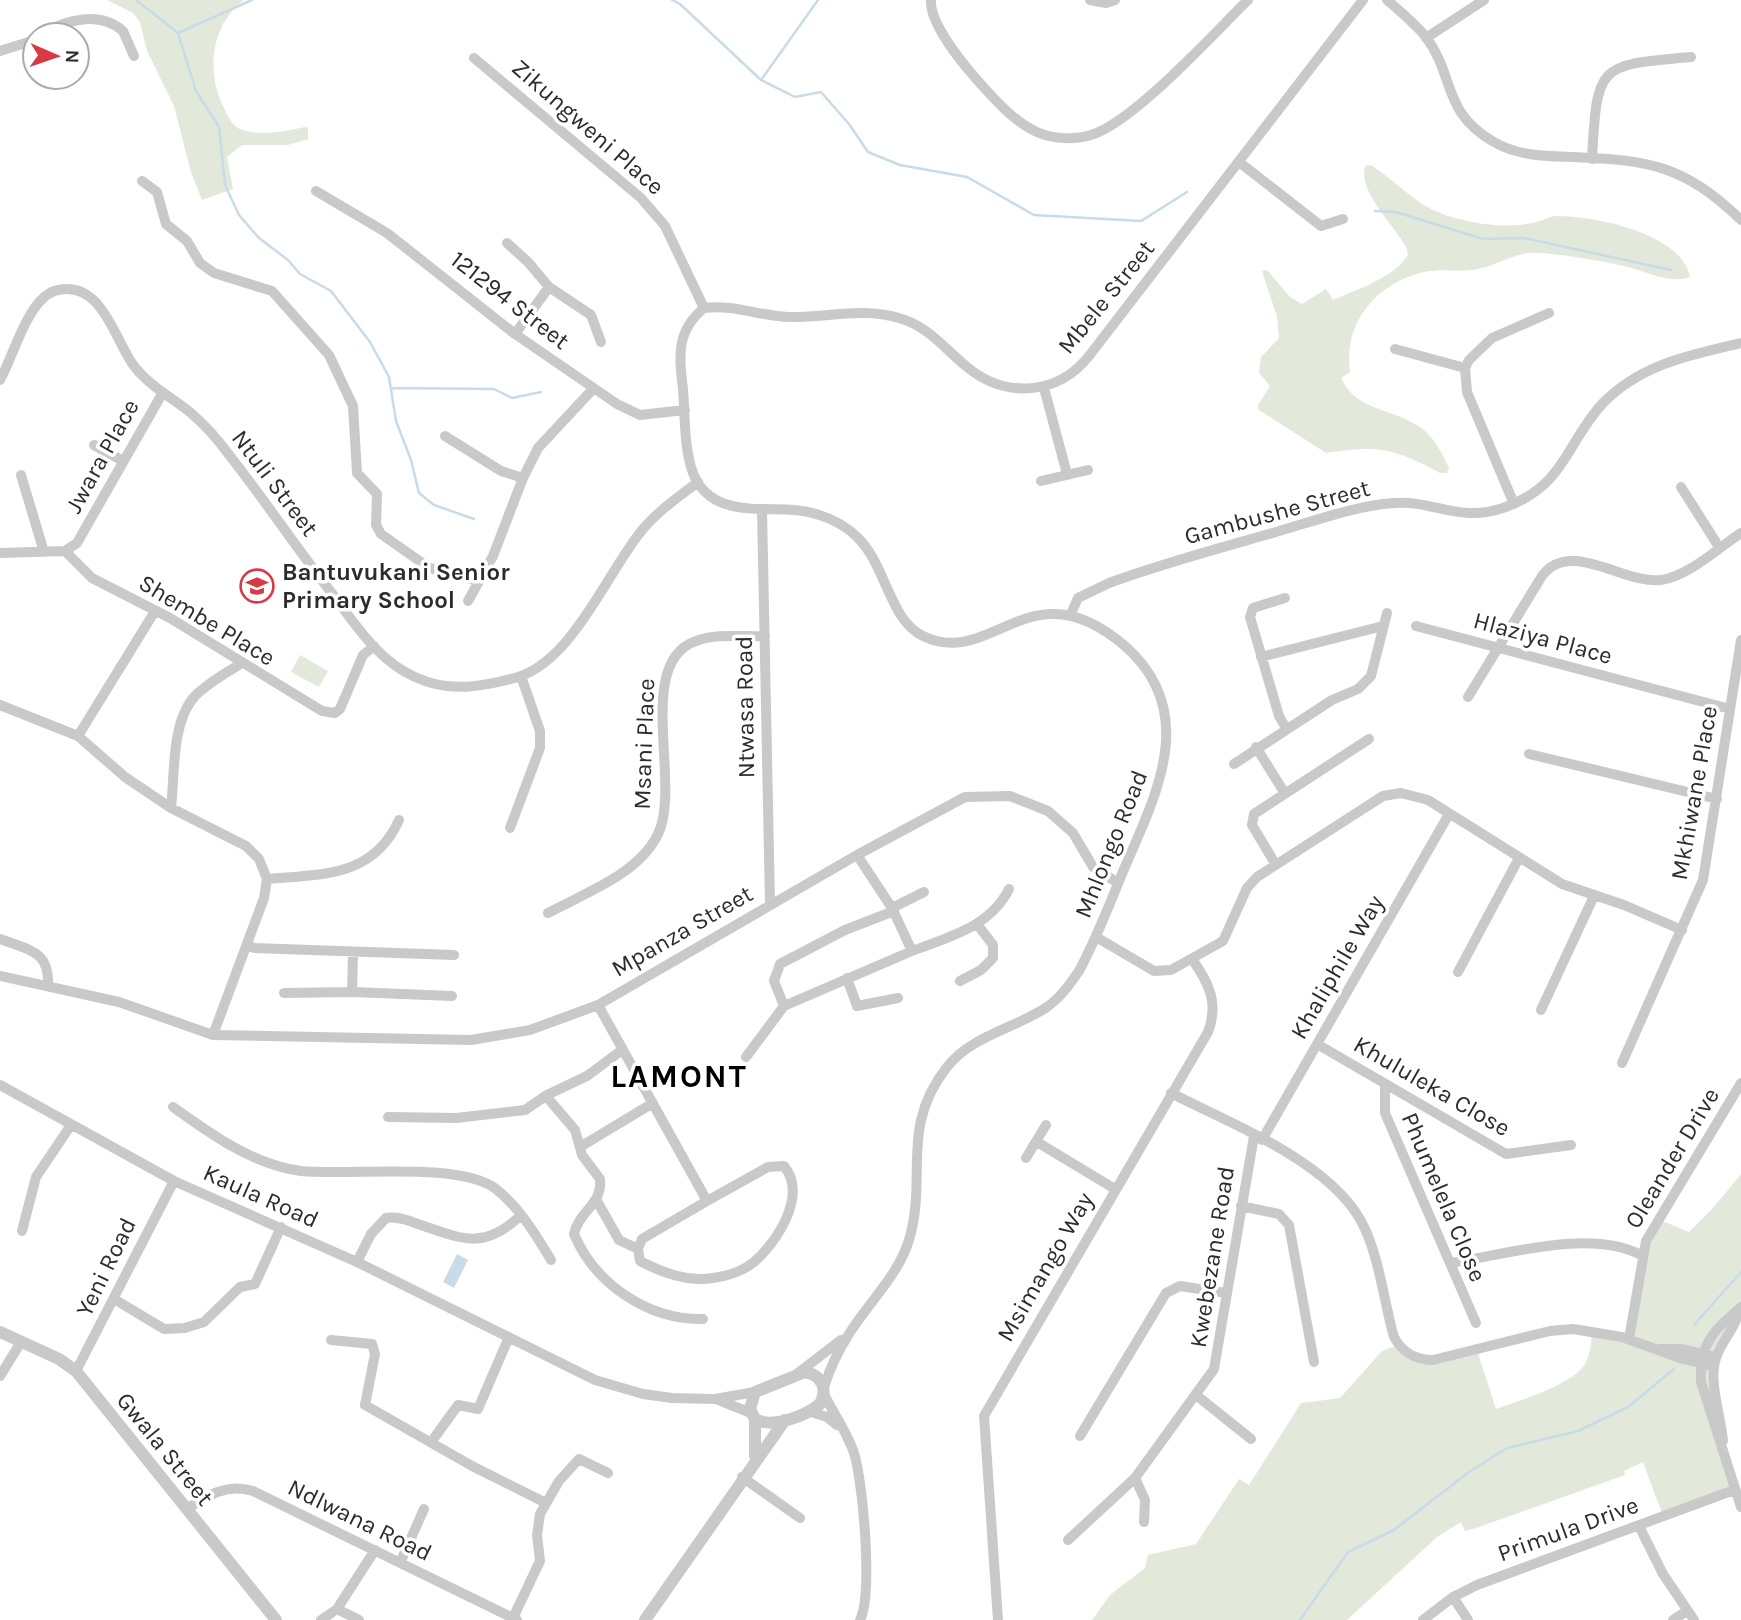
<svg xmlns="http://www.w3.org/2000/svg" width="1741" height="1620" viewBox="0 0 1741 1620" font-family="Karla,sans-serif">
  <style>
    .green { fill: #e2e9da }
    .water { fill: #c7dbe8 }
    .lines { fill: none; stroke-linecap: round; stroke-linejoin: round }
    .stream { stroke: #c7dbe8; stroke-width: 2.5 }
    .minor { stroke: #c9c9c9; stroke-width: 10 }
    .tertiary { stroke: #c9c9c9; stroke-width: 12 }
    .labels { text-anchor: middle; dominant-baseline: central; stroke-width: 7; stroke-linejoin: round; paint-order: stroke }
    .street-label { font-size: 24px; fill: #2c2c2c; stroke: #fff }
    .poi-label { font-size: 24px; font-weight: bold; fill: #2c2c2c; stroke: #fff; text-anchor: start }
    .district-label { font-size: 32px; font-weight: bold; letter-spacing: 2px; fill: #000; stroke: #fff }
  </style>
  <rect width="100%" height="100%" fill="#fff"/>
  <path class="green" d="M107 0H244C210 26 206 72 224 108 228 116 231 125 240 129 259 137 286 131 305 127L308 128V139L288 145H242L227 157 233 189 202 200 191 172 174 106 147 51 140 22 133 13Z
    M1371 165C1412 193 1419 212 1472 222 1493 226 1516 227 1536 222 1543 221 1550 216 1557 216 1594 216 1682 233 1690 277 1669 284 1648 272 1628 267 1608 262 1547 251 1528 253 1509 256 1491 268 1472 270 1456 272 1440 268 1424 272 1376 283 1343 323 1350 372L1341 378C1356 410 1388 408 1415 424 1431 432 1442 452 1449 468L1447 473H1440C1393 448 1379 445 1326 453L1259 410 1258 405 1270 386 1259 373 1261 357 1279 338 1277 317 1262 271 1267 270 1290 297 1302 304 1326 289 1333 300C1356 290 1395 277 1408 255L1406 247C1394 224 1358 193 1365 166Z
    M300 655 328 671 319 687 291 672Z
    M1741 1174V1307L1716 1358 1723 1430 1734 1490 1663 1516 1643 1462 1624 1471 1625 1475 1476 1528 1465 1531 1461 1522 1437 1537 1347 1620H1092L1110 1595 1145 1568 1148 1555 1196 1544 1239 1479 1249 1485 1301 1403 1340 1398 1382 1351 1398 1345 1416 1358 1477 1350 1496 1409C1520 1400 1571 1386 1585 1364 1591 1354 1591 1342 1592 1331L1629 1339 1642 1255 1660 1220 1689 1232 1713 1208Z"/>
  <path class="water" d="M457 1254 468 1260 454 1288 443 1282Z"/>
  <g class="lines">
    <path class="stream" d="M136 0 178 33 252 0
      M672 0 680 4 761 80 795 97 821 92 849 124 868 152 900 165 967 177 1034 215 1141 221 1187 192
      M178 33 196 91 219 127 225 185 239 215 259 238 288 260 300 274 331 291 370 342 389 377 396 421 411 460 419 493 434 505 474 519
      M761 80 818 0
      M1375 211 1396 212 1483 239 1524 238 1671 270
      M391 388 494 389 512 398 541 392
      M1694 1325 1741 1272
      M1300 1620 1348 1552 1394 1530 1469 1472 1507 1448 1578 1431 1628 1407 1674 1369"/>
    <path class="minor" d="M931 0C929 23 963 64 978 81 995 100 1015 123 1039 133 1054 139 1075 140 1091 135 1133 123 1214 33 1248 0
      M1090 0 1106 3 1115 0
      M1387 0C1400 11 1415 24 1426 37 1455 76 1442 113 1494 142 1518 156 1545 156 1572 157 1649 160 1684 165 1741 220
      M42 35C65 19 100 11 123 31L134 56
      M1426 38 1484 0
      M0 51 35 40
      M474 58 641 198 665 226 704 308
      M1592 159C1597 64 1598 65 1691 57
      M1239 162 1321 226 1343 219
      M142 181 157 192 166 224 187 241 200 263 214 273 272 291 329 355 353 406 357 473 377 494 376 525 381 534 428 567 451 576 479 580
      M316 191 387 233 515 334 617 404 640 415 685 410
      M507 243 528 262 549 287 591 315 601 342
      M704 308C676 331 679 356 683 389 685 415 684 449 693 473 710 517 759 507 795 510 817 512 841 521 857 537 886 564 889 620 923 636 972 660 1007 613 1054 614 1080 614 1105 629 1125 646 1200 712 1156 795 1124 869 1110 903 1097 938 1079 971 1070 984 1061 997 1047 1007 1016 1028 971 1036 947 1067 899 1128 928 1176 909 1240 898 1276 868 1303 849 1334 838 1351 830 1368 824 1387
      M704 308C734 304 759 316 788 317 827 318 861 307 899 318 928 326 945 349 967 367 1006 399 1058 395 1089 356L1363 0
      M515 334 549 287
      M1395 349 1465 368
      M0 380C14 356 28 296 58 290 102 280 115 341 134 366 150 387 172 397 191 413 205 425 219 441 230 456 266 502 298 550 334 596 357 627 379 661 415 677 449 693 483 687 518 677 572 660 606 576 639 534 654 514 678 497 698 482
      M1044 388 1067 474
      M445 436 501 471 523 478
      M94 445 123 461
      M21 475 44 552
      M1041 481 1088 470
      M1681 487 1719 547
      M1514 504 1467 392 1465 368 1469 360 1492 338 1549 313
      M762 510 770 904
      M65 551 92 578 170 618 322 711 335 713 340 709 363 655 374 646
      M0 553 65 551 77 543 162 394
      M1285 598 1253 608 1250 617 1279 716 1286 728
      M468 601 493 556 523 478 538 448 593 389
      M1070 616 1078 598 1109 583C1163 563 1220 548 1276 532 1314 521 1354 506 1394 503 1433 500 1459 523 1503 508 1566 486 1565 444 1603 403 1641 364 1690 355 1741 343
      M1416 626 1730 709
      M1261 657 1383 626
      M1468 697 1542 576C1570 538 1625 585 1661 580 1689 576 1718 548 1741 533
      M0 705 78 736 125 777 171 808 246 846 259 859 267 879 264 898 213 1035
      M78 736 155 611
      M1256 747 1284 792
      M1529 754 1717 799
      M1234 764 1332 700 1358 689 1371 676 1387 613
      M171 808C175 774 171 722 195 696 208 683 225 674 240 664
      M510 828 540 748V731L521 676
      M857 855 892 908 912 951C949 937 990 927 1009 889
      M1276 865 1252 825 1254 814 1369 739
      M267 879C321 874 373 878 399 820
      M892 908 924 892
      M548 913C585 893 639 874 658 834 682 785 634 662 696 641 717 633 742 637 765 636
      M1096 937 1154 971 1171 970 1223 941 1247 888 1257 877 1383 796 1401 793 1428 800 1562 884 1624 905 1682 930
      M0 939C28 950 50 950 48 986
      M247 944 254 948 454 955
      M353 954 352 992 452 996
      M1458 972 1519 858
      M0 976 119 1002 213 1035 471 1040 530 1030 598 1005 857 855 965 797 1010 796 1048 811 1073 833 1093 867 1118 883
      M847 978 857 1006 898 998
      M960 981 981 970 993 958V945L977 924
      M284 993 352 992
      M598 1005 707 1201 642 1239 638 1249 640 1261C663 1273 687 1282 713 1278 727 1276 743 1271 754 1262 777 1242 808 1195 784 1166L768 1167 707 1201
      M784 1006 774 981 780 964 845 930 894 911
      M1541 1010 1594 896
      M1317 1044 1506 1154 1571 1145
      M746 1057 784 1006 912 951
      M1622 1063 1703 880 1741 640
      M0 1085 174 1181 357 1262 595 1380 643 1394 672 1398 715 1399 755 1392
      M1385 1086V1113L1476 1323
      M1171 1093C1231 1124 1337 1164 1365 1229 1380 1262 1384 1302 1394 1337 1402 1352 1416 1360 1433 1360L1550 1331 1573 1329 1622 1337 1683 1359 1713 1366
      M546 1096 575 1130 582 1155 600 1179C603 1204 579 1211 574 1234 595 1284 648 1320 703 1319
      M173 1107C211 1134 253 1165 301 1171 350 1176 459 1161 496 1189 519 1207 536 1235 551 1260
      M388 1117 456 1118 525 1110 547 1095 587 1076 622 1050
      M1262 1140 1449 814
      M1037 1142 1115 1189
      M580 1147 653 1103
      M1026 1158 1046 1125
      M597 1201 619 1240 638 1249
      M1241 1206 1279 1214 1289 1225 1314 1362
      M22 1231 36 1177 71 1125
      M357 1262 371 1234 386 1218C397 1216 408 1220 418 1224 462 1239 484 1251 521 1215
      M1450 1263C1505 1255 1589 1228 1641 1255
      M114 1299 164 1329 185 1328 204 1322 240 1287 255 1284 281 1227
      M1741 1307C1714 1331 1699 1343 1701 1382L1741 1507
      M1629 1339 1646 1241 1741 1083
      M331 1340 372 1344 375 1354 365 1405 472 1466 546 1503
      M1661 1349H1682L1716 1357
      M76 1371 174 1181
      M798 1373 841 1340
      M0 1376 21 1342
      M824 1394C833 1413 847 1432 854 1453 863 1482 873 1594 860 1620
      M1196 1395 1251 1439
      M716 1399 751 1413
      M808 1411 827 1417 837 1425
      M1080 1436 1166 1293 1180 1286 1226 1293
      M432 1441 458 1405 478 1409 509 1337
      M1723 1441C1721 1416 1708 1381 1716 1358 1722 1339 1736 1329 1739 1309
      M742 1477 800 1518
      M1135 1478 1145 1500 1144 1522
      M187 1509C208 1495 227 1483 253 1491L517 1620
      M1639 1526 1663 1574 1694 1620
      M1068 1540 1135 1478 1214 1369 1254 1136
      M400 1563 424 1509
      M1453 1597 1468 1620
      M337 1609 359 1620
      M513 1618 540 1561 537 1535 540 1514 559 1481 579 1459 608 1473
      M321 1620 337 1609 375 1550
      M998 1620 984 1416 1208 1032C1219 1003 1209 983 1192 959
      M1423 1620 1453 1597 1477 1585 1734 1490
      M1673 1620 1687 1611"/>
    <path class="tertiary" d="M0 1332 59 1359 76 1371 276 1620
      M805 1372C822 1375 828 1389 820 1404 805 1416 773 1429 755 1419L750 1409 755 1392Z
      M755 1419V1456
      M645 1620 785 1420"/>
  </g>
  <defs>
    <symbol id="school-ring" viewBox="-11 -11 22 22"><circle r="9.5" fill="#fff" stroke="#d73a44" stroke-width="1.5"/><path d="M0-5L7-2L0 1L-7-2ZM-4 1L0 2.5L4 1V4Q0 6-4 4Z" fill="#d73a44"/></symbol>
  </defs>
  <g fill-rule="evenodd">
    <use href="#school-ring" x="238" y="567" width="38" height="38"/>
  </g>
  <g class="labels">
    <g class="street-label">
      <text transform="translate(588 127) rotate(41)">Zikungweni Place</text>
      <text transform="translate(1106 297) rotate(-51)">Mbele Street</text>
      <text transform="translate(510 300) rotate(38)">121294 Street</text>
      <text transform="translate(102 456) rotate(-61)">Jwara Place</text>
      <text transform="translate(275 483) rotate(53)">Ntuli Street</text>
      <text transform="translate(1277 512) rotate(-15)">Gambushe Street</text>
      <text transform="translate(207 620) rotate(31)">Shembe Place</text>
      <text transform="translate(1543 638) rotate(15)">Hlaziya Place</text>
      <text transform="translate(745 707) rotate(-91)">Ntwasa Road</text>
      <text transform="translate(644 744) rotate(-88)">Msani Place</text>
      <text transform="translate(1694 793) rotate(-80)">Mkhiwane Place</text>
      <text transform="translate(1111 844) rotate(-68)">Mhlongo Road</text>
      <text transform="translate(682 931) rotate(-30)">Mpanza Street</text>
      <text transform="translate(1337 967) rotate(-60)">Khaliphile Way</text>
      <text transform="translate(1432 1086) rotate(30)">Khululeka Close</text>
      <text transform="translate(1672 1158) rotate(-59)">Oleander Drive</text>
      <text transform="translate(261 1196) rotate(24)">Kaula Road</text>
      <text transform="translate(1444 1197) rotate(67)">Phumelela Close</text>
      <text transform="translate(1212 1257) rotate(-81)">Kwebezane Road</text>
      <text transform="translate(106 1267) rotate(-64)">Yeni Road</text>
      <text transform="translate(1045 1267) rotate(-60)">Msimango Way</text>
      <text transform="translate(165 1449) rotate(51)">Gwala Street</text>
      <text transform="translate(360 1520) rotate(26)">Ndlwana Road</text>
      <text transform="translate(1568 1529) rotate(-20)">Primula Drive</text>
    </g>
    <g class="poi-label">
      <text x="282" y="572">Bantuvukani Senior<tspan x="282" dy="28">Primary School</tspan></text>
    </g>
    <g class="district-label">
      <text x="679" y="1076">LAMONT</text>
    </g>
  </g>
  <g transform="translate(56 56) rotate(92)"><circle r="33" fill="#ffffff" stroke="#ababab" stroke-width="2"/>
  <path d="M0-5L12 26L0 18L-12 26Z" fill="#d73a44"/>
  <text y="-10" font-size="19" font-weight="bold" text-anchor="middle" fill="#2c2c2c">N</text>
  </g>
</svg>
